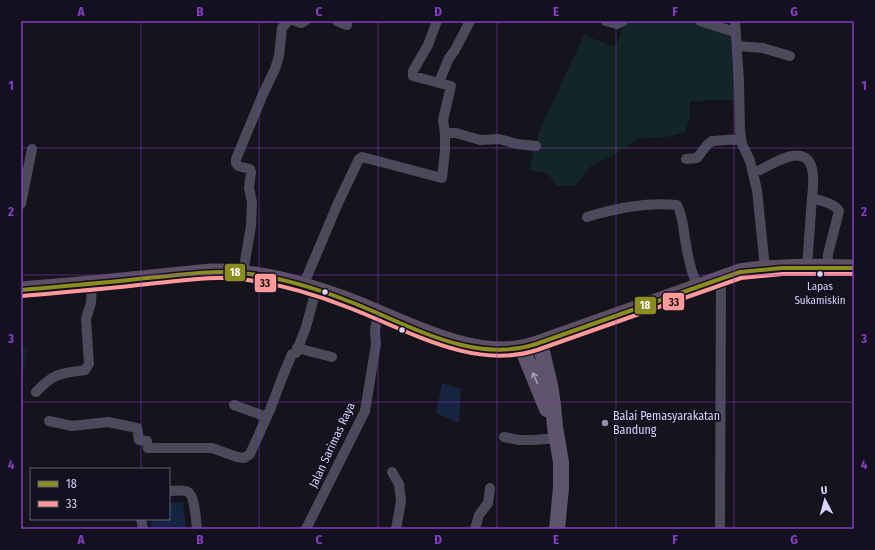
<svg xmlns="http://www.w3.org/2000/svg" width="875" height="550" viewBox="0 0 875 550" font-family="'Fira Sans Condensed',sans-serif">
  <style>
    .green { fill: #132627 }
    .water { fill: #152441 }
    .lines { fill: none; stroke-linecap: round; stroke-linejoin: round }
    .minor { stroke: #4b4a5b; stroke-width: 10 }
    .primary { stroke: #5e546c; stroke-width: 16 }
    .trunk { stroke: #5c4f64; stroke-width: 17 }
    .bus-1-casing { stroke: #131020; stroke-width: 7 }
    .bus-2-casing { stroke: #131020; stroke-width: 7 }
    .bus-1 { stroke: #8c8c20; stroke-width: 4 }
    .bus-2 { stroke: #f99; stroke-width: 4 }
    .oneway { stroke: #a29aba }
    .grid { fill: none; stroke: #843dc5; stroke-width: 1; stroke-opacity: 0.55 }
    .bus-dot { fill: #d9d4fa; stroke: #131020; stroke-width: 1.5 }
    .poi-dot { fill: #9491ac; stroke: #131020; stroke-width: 1.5 }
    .labels { text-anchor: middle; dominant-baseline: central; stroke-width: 3.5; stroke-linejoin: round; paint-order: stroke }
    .bus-label { font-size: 11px; fill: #d9d4fa; stroke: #131020 }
    .poi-label { font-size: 12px; fill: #d9d4fa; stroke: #131020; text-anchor: start }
    .street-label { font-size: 12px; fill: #d9d4fa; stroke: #131020 }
    .line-badge { stroke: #131020; stroke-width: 1.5 }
    .badge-label { font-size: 11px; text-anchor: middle; font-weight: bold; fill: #fff }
    .pale-badge-label { font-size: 11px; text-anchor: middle; font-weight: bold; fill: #111 }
    .neatline { fill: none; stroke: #843dc5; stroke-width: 1.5 }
    .grid-label { font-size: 13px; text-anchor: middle; font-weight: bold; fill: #843dc5 }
  </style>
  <rect width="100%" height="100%" fill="#15141c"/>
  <path class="green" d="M625 21H687L732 33 735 100 690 101V117L685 132 667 137 637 139 614 155 591 166 575 186H557L548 174 529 170 539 132 584 35 614 47 617 43Z
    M21 348 28 349 21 382Z"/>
  <path class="water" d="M442 383 461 389 459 423 436 413Z
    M183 502 186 529H152L150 519H169V503Z"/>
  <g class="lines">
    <path class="minor" d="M295 21 301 23 305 21
      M337 21 347 25
      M606 21 617 24 623 21
      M700 21 735 32
      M735 21 739 81 740 131 742 144 750 161 757 190 765 268
      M737 46 763 48 790 56
      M439 82 449 58 455 50 470 21
      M445 133H456L480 140 499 139 517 144 536 146
      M686 159 697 158 707 145 712 141 741 139
      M760 170C770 165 781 158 792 156 817 151 814 182 812 198 821 201 834 203 839 211L828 254 827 267
      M21 204 32 149
      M587 217C617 208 646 202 677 205 684 218 683 231 686 244 688 259 692 273 697 286
      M807 267 812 198
      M243 273 251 226 252 202 249 188 251 172 250 169 238 166 236 163V159L263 94 275 69 279 56 282 28 288 21
      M303 286 338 203 359 159 362 157 442 178 445 151V133L443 120 451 86 413 76V71L428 45 437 21
      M297 348 332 357
      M36 392C54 373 61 373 85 370L89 364 86 319 91 303 92 284
      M234 405 267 417
      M49 421 72 426 108 422 137 428 139 440 147 441 148 448H212L237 457 244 458 250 454 270 410 282 378 292 354 296 353 306 327 316 290
      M504 437 519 440H535L557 438
      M392 472 399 484 401 501 396 529
      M169 491C175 491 183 489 188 492 195 496 196 521 197 529
      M141 519 143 529
      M306 529 365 411 376 344 375 330 378 313
      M475 529 479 515 488 503 490 488
      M720 529 721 278"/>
    <path class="primary" d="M540 343 550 385 553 405 555 427 561 462V488L557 529
      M522 348 547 409"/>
    <path class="trunk" d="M21 290 92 284 211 272C258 271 305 285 349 301 399 320 467 359 522 348 528 347 534 345 540 343L740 272C778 266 815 267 854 268"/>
    <defs>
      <path id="bus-1" d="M21 290C63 286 105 283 147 278 174 276 202 271 228 272 269 274 310 286 348 301 407 323 471 365 536 344L740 272 782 268H854"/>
      <path id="bus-2" d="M22 296C64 292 106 289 148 284 181 281 214 275 248 280 282 285 315 294 347 307 406 329 472 371 537 350L741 278 783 274H854"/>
    </defs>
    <use href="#bus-1" class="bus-1-casing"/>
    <use href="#bus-2" class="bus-2-casing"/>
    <use href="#bus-1" class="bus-1"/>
    <use href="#bus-2" class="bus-2"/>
  </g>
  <defs><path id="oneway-shaft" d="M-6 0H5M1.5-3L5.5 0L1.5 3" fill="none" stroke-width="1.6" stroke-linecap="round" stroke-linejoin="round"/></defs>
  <use class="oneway" href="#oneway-shaft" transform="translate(535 378) rotate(-113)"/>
  <path class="grid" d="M141 21V469M259 21V529M378 21V529M497 21V529M616 21V529M734 21V529M21 148H854M21 275H854M21 402H854M141 519V529"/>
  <g class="bus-dot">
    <circle cx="820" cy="274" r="3.5"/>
    <circle cx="325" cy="292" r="3.5"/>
    <circle cx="402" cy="330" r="3.5"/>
  </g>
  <circle class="poi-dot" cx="605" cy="423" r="4"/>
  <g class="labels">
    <g class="bus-label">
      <text x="820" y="286">Lapas<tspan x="820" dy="14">Sukamiskin</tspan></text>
    </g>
    <g class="poi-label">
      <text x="613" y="416">Balai Pemasyarakatan<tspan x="613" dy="14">Bandung</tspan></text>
    </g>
    <g class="street-label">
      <text transform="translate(332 445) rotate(-65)">Jalan Sarimas Raya</text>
    </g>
  </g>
  <g class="line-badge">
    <rect x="224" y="263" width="22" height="19" rx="4" fill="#8c8c20"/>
    <rect x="254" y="273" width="23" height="20" rx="4" fill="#f99"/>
    <rect x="662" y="292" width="23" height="19" rx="4" fill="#f99"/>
    <rect x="634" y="296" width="23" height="19" rx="4" fill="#8c8c20"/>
  </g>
  <g class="badge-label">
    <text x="235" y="276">18</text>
    <text x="645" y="309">18</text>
  </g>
  <g class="pale-badge-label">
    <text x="265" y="287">33</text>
    <text x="674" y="306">33</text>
  </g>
  <rect width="875" height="550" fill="none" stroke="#131020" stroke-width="44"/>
  <rect x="30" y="468" width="140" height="52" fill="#131020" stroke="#625e77"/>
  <rect x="38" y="481" width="20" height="6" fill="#8c8c20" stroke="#625e77"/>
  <text x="66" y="488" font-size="12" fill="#d9d4fa">18</text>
  <rect x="38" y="501" width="20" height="6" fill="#ff9999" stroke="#625e77"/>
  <text x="66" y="508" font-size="12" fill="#d9d4fa">33</text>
  <g transform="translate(825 500) rotate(354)" stroke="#131020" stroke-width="3" paint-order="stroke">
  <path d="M0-3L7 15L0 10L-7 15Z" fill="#d9d4fa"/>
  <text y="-6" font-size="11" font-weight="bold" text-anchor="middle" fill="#d9d4fa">U</text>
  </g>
  <rect x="22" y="22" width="831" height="506" class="neatline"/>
  <g class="grid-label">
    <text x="81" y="16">A</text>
    <text x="200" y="16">B</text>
    <text x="319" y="16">C</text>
    <text x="438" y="16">D</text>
    <text x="556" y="16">E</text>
    <text x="675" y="16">F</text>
    <text x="794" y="16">G</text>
    <text x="11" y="90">1</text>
    <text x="864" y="90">1</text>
    <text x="11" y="216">2</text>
    <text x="864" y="216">2</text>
    <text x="11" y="343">3</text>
    <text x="864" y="343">3</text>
    <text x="11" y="469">4</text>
    <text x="864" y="469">4</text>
    <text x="81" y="544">A</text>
    <text x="200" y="544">B</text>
    <text x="319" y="544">C</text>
    <text x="438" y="544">D</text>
    <text x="556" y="544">E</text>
    <text x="675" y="544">F</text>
    <text x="794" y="544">G</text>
  </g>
</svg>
